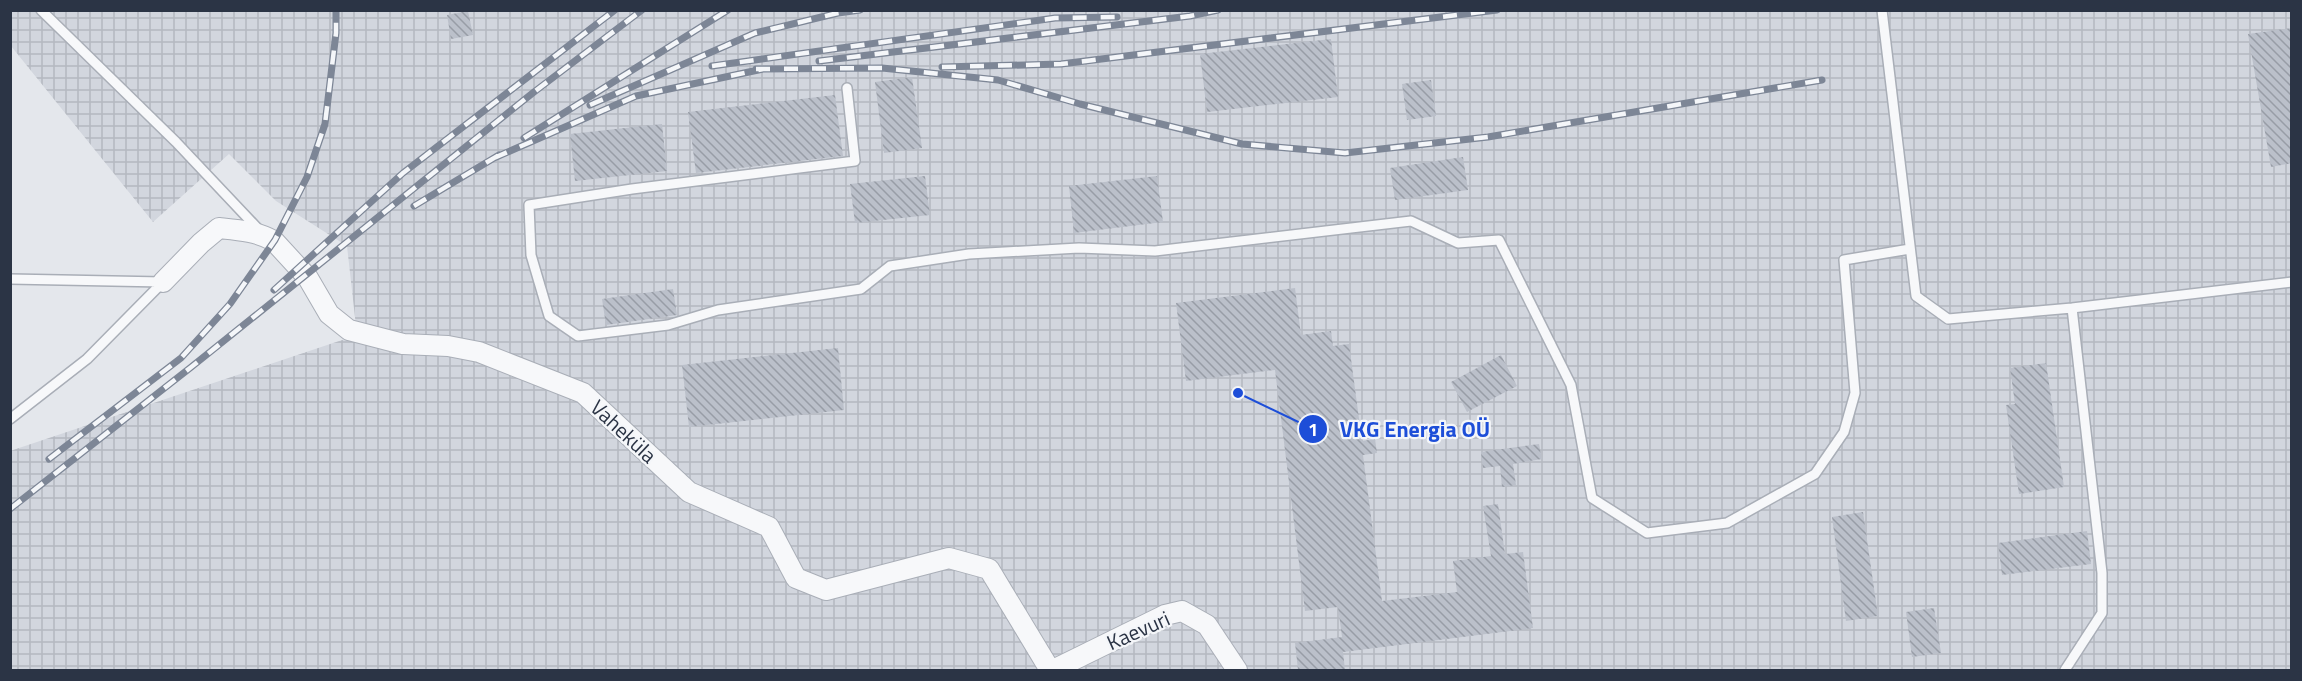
<svg xmlns="http://www.w3.org/2000/svg" width="2302" height="681" viewBox="0 0 2302 681" font-family="'Titillium Web',sans-serif">
  <style>
    .industrial { fill: url(#industrial-grid) }
    .building { fill: url(#building-back-hatch) }
    .lines { fill: none; stroke-linecap: round; stroke-linejoin: round }
    .service-casing { stroke: #a9aeb7; stroke-width: 12 }
    .minor-casing { stroke: #a9aeb7; stroke-width: 22 }
    .service { stroke: #f7f8fa; stroke-width: 9 }
    .minor { stroke: #f7f8fa; stroke-width: 20 }
    .rail-casing { stroke: #7d8696; stroke-width: 7 }
    .rail { stroke: #f4f6f9; stroke-width: 4.5; stroke-dasharray: 14; stroke-linecap: butt }
    .labels { text-anchor: middle; dominant-baseline: central; stroke-width: 4.5; stroke-linejoin: round; paint-order: stroke }
    .street-label { font-size: 21px; fill: #2b3445; stroke: #f4f6f9 }
    .leader { fill: none; stroke: #1d4ed8; stroke-width: 2 }
    .callout-dot { fill: #1d4ed8; stroke: #f4f6f9; stroke-width: 2 }
    .mark-label { font-size: 18px; text-anchor: middle; font-weight: bold; fill: #fff }
    .callout-label { font-size: 22px; text-anchor: middle; font-weight: bold; fill: #1d4ed8; stroke: #f4f6f9; stroke-width: 4.5; stroke-linejoin: round; paint-order: stroke }
  </style>
  <defs>
    <pattern id="industrial-grid" width="8" height="8" patternUnits="userSpaceOnUse" patternTransform="scale(1.5)"><rect width="8" height="8" fill="#d2d6de"/><path d="M0 4h8M4 0v8" fill="none" stroke="#b4b8c0"/></pattern>
    <pattern id="building-back-hatch" width="6" height="6" patternUnits="userSpaceOnUse" patternTransform="scale(1.5)"><rect width="6" height="6" fill="#bbc0ca"/><path d="M-1 5l2 2M0 0l6 6M5-1l2 2" fill="none" stroke="#989da6"/></pattern>
  </defs>
  <rect width="100%" height="100%" fill="#e4e7ec"/>
  <path class="industrial" d="M11 11H2291V670H11L10 451 357 335 347 246 276 201 229 154 153 222 11 46Z"/>
  <path class="building" d="M468 11 473 35 451 39 447 15Z
    M2292 28V163L2271 167 2248 34Z
    M1331 39 1338 97 1207 112 1200 54Z
    M912 77 922 148 884 153 875 82Z
    M1431 80 1436 116 1407 120 1402 84Z
    M835 95 843 156 696 173 688 112Z
    M662 124 667 171 575 181 570 134Z
    M1463 157 1468 190 1395 200 1390 168Z
    M925 176 930 215 855 223 850 184Z
    M1157 176 1163 222 1074 233 1069 186Z
    M1295 288 1301 335 1331 331 1333 346 1349 344 1362 441 1375 439 1377 453 1363 455 1382 601 1457 592 1453 561 1491 556 1483 506 1498 504 1505 554 1523 552 1533 628 1343 652 1345 670H1298L1295 643 1342 637 1338 607 1305 611 1275 370 1186 381 1176 303Z
    M673 289 677 315 606 325 602 299Z
    M838 348 844 410 689 427 682 365Z
    M1501 355 1517 386 1467 412 1451 382Z
    M2046 363 2064 487 2019 494 2006 405 2015 404 2010 368Z
    M1539 444 1542 459 1513 464 1516 485 1502 487 1500 466 1483 468 1481 452Z
    M1863 512 1878 616 1846 621 1832 517Z
    M2087 531 2091 564 2002 575 1998 543Z
    M1934 608 1941 653 1912 657 1906 612Z"/>
  <g class="lines">
    <defs>
      <path id="service" d="M41 10 176 142 261 232
        M1882 10 1916 296 1948 319 2072 308 2292 282
        M847 88 855 161 632 189 529 205 531 255 549 316 578 336 668 325 718 310 861 289 890 266 969 254 1079 248 1155 251 1411 221 1458 243 1499 240 1571 385 1592 498 1647 533 1727 523 1815 474 1844 432 1855 393 1844 260 1910 249
        M10 279 163 282
        M10 419 87 359 163 282
        M2065 670 2102 613V573L2072 308"/>
      <path id="minor" d="M163 282 201 243 219 228C239 230 256 231 274 241L308 278 329 314 349 330 403 344 448 346 479 352 583 393 689 492 769 527 796 578 826 590 949 558 989 569 1050 670
        M1053 670 1165 615 1182 611 1207 625 1237 670"/>
    </defs>
    <use href="#service" class="service-casing"/>
    <use href="#minor" class="minor-casing"/>
    <use href="#service" class="service"/>
    <use href="#minor" class="minor"/>
    <defs>
      <path id="rail" d="M819 61 1190 16 1218 10
        M712 66 1055 18 1117 17
        M942 67 1061 64 1497 10
        M756 69 882 68 998 80 1080 104 1242 144 1345 153 1488 137 1822 80
        M590 105 755 33 838 13 860 10
        M524 138 728 10
        M494 158 636 96 763 69
        M414 206 499 155
        M274 290 403 173 615 10
        M49 459 181 358 230 304 275 240 307 177 325 124 336 33V10
        M10 509 190 368 534 92 642 10"/>
    </defs>
    <use href="#rail" class="rail-casing"/>
    <use href="#rail" class="rail"/>
  </g>
  <g class="labels">
    <g class="street-label">
      <text transform="translate(624 431) rotate(43)">Vaheküla</text>
      <text transform="translate(1138 630) rotate(-24)">Kaevuri</text>
    </g>
  </g>
  <path class="leader" d="M1238 393L1313 429"/>
  <g class="callout-dot">
    <circle cx="1238" cy="393" r="6"/>
    <circle cx="1313" cy="429" r="15"/>
  </g>
  <g class="mark-label">
    <text x="1313" y="436">1</text>
  </g>
  <g class="callout-label">
    <text x="1415" y="437">VKG Energia OÜ</text>
  </g>
  <rect width="2302" height="681" fill="none" stroke="#2b3445" stroke-width="24"/>
</svg>
